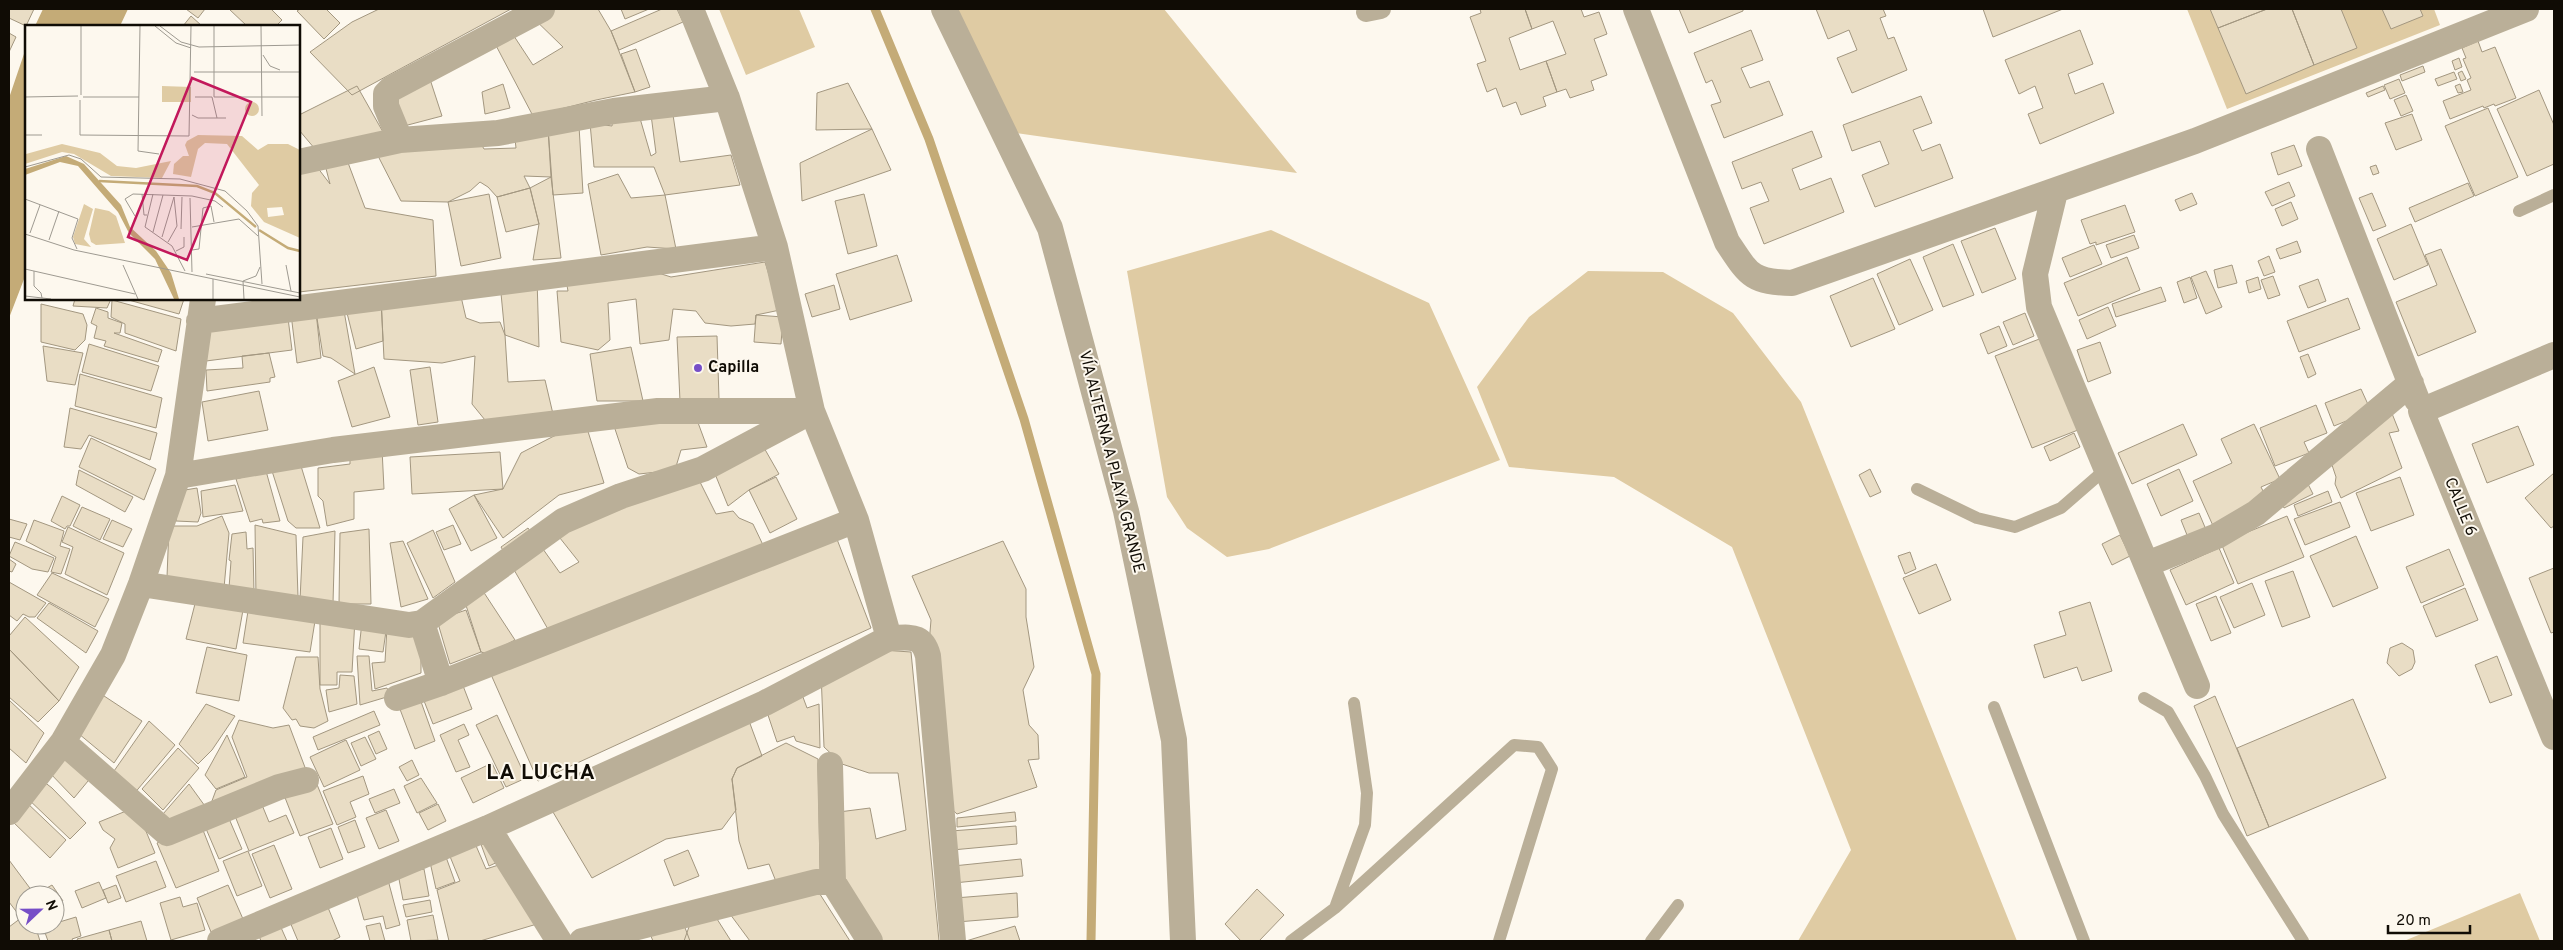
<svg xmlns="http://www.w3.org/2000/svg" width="2563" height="950" viewBox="0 0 2563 950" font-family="Overpass,sans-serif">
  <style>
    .green { fill: #dfcba3 }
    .water { fill: #c4ab77 }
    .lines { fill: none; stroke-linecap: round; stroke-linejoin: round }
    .stream { stroke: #c4ab77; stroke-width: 9 }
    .building { fill: #e9ddc5; stroke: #a39780 }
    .service { stroke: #baaf98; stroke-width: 12 }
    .pedestrian { stroke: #baaf98; stroke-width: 20 }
    .minor { stroke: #baaf98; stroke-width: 26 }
    .poi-dot { fill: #764ec7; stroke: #fdf8ee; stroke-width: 2 }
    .labels { text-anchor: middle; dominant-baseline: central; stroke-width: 4; stroke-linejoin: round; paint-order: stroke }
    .poi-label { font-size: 16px; font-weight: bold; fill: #100c05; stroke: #fdf8ee; text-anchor: start }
    .street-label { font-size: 16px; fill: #100c05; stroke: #fdf8ee }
    .district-label { font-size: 21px; font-weight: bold; letter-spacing: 1px; fill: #100c05; stroke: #fdf8ee }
    .inset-river { fill: none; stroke: #c4ab77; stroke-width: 2.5 }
    .inset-road { fill: none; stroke: #9e9a91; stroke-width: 1 }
    .view { fill: #c2185b; fill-opacity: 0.15; stroke: #c2185b; stroke-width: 2.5 }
    .inset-edge { fill: none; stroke: #100c05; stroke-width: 2.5 }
  </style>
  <rect width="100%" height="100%" fill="#fdf8ee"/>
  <path class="green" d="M719 9H799L815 47 746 75Z
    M949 9H1164L1297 173 1002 131Z
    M2187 9H2434L2440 25 2227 109Z
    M1271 230 1429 303 1500 460 1269 549 1227 557 1187 528 1167 497 1127 271Z
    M1588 271 1663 272 1733 313 1801 402 2017 941H1798L1851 850 1732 547 1614 477 1509 467 1477 387 1529 317Z
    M2520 893 2540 941H2404Z"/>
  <path class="water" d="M43 9H128L120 26H35Z
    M26 48V274L9 318V98Z"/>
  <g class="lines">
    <path class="stream" d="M875 9 929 139 1024 419 1096 674 1091 941"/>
  </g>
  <path class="building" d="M9 9H34L26 26 9 18Z
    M186 9H205L198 18Z
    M229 9H271L282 20 276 26H247Z
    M300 9H326L340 23 324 39 297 11Z
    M379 9H511L352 95 310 52 352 22Z
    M524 9H598L611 31 635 92 596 100 533 116 491 36 508 27 533 65 563 47Z
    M621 9H649L625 19Z
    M662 9H677L683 22 619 50 611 31Z
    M1480 9H1525L1532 29 1509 38 1520 70 1546 61 1557 92 1543 97 1546 106 1521 115 1516 102 1503 107 1496 88 1487 92 1477 64 1486 61 1470 17 1481 13Z
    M1525 9H1581L1584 17 1599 12 1607 34 1594 39 1607 75 1591 81 1594 90 1570 98 1566 89 1557 92 1546 61 1566 54 1553 21 1532 29Z
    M1679 9H1743V11L1689 33Z
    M1816 9H1883L1886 16 1880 18 1888 39 1894 37 1907 70 1852 93 1837 58 1857 50 1849 30 1828 39Z
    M1983 9H2063L1993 37Z
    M2210 9H2267L2218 28Z
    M2267 9H2292L2314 65 2246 94 2218 28Z
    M2292 9H2341L2357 48 2314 65Z
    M2382 9H2420L2423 16 2391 29Z
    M191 16 202 26H183Z
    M1751 30 1763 60 1741 68 1750 88 1769 81 1783 115 1724 138 1711 105 1721 102 1712 80 1706 83 1694 53Z
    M2080 30 2093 64 2068 74 2075 94 2103 83 2114 113 2040 144 2028 114 2043 108 2035 86 2019 94 2005 60Z
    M9 33 16 37 9 52Z
    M2478 41 2482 52 2495 47 2516 98 2495 106 2494 104 2484 108 2483 106 2450 119 2443 101 2471 90 2467 80 2471 78 2463 59 2466 58 2462 48Z
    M636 49 650 87 635 92 621 54Z
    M2459 58 2462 67 2455 70 2452 61Z
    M2423 66 2425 72 2402 81 2400 75Z
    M426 67 442 116 404 126 387 80Z
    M2462 71 2466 79 2461 81 2458 73Z
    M2454 72 2457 79 2438 86 2435 79Z
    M2399 79 2405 93 2390 99 2384 85Z
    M848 83 872 129 816 130 817 93Z
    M503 84 510 108 485 114 482 92Z
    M2460 84 2463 92 2458 93 2455 86Z
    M357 86 383 132 315 149 299 130V115Z
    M2383 86 2385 90 2368 97 2366 93Z
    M2539 90 2554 125V164L2527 176 2497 109Z
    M2406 95 2413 111 2401 116 2394 100Z
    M1921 96 1932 123 1913 130 1922 151 1940 144 1953 178 1875 207 1862 175 1889 164 1880 141 1852 151 1843 125Z
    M650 107 672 108 680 162 731 155 740 185 665 195 654 167H594L590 123 612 126 613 115 637 108 651 156 656 153Z
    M2488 108 2518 177 2475 196 2445 126Z
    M2412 114 2422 140 2396 150 2385 123Z
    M579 126 583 193 553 195 548 128Z
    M548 128 551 177 524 176 530 188 497 197 488 187 480 182 470 191 448 202 401 201 376 152 476 135 484 149 516 148 514 130Z
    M872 129 891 170 802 201 800 163Z
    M1812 131 1822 157 1792 169 1800 190 1831 178 1844 212 1764 244 1750 208 1769 201 1761 182 1742 189 1732 162Z
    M2294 145 2302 166 2278 175 2271 153Z
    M344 152 365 208 433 220 436 276 299 292V171L311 159 330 184 323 157Z
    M2376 165 2379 173 2373 175 2370 167Z
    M618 174 631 198 665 195 676 249 647 247 601 255 588 184Z
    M551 177 561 258 533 260 539 224 530 188Z
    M2289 182 2295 196 2272 206 2265 192Z
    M2468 183 2474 196 2415 222 2409 208Z
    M530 188 539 224 506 232 497 197Z
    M2192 193 2197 204 2180 211 2175 200Z
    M2372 193 2386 226 2373 231 2359 198Z
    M489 194 501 258 461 266 448 202Z
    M864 194 877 246 848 254 835 201Z
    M2291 202 2298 219 2282 226 2275 209Z
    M2125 205 2135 232 2096 245V242L2090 244 2081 220Z
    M2411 224 2428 265 2394 280 2377 239Z
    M1995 228 2016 279 1982 293 1961 241Z
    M2134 235 2139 248 2111 258 2106 245Z
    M2297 241 2301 252 2280 259 2276 249Z
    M1953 244 1974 295 1943 307 1923 257Z
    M2094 245 2102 264 2070 277 2062 258Z
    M2441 249 2476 332 2418 356 2396 302 2437 285 2425 255Z
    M897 255 912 301 850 320 836 274Z
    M2269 256 2275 272 2264 276 2258 261Z
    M2127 257 2140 290 2078 316 2064 283Z
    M1910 259 1933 310 1899 325 1877 274Z
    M765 262 780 310 756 315 755 324 731 326 705 323 696 311 673 309 669 340 640 344 636 299 608 303 610 340 598 350 561 342 557 291H568L565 275 652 271 671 277Z
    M2232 265 2237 283 2218 288 2214 270Z
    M2206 271 2222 307 2206 314 2191 277Z
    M2273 276 2280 295 2268 299 2261 280Z
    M2190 277 2197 298 2184 303 2177 282Z
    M2258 277 2261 289 2249 293 2246 281Z
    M537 278 539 347 505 335 500 283Z
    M1873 278 1895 329 1851 347 1830 296Z
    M2318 279 2326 301 2308 308 2299 286Z
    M834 285 840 309 812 317 805 294Z
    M2161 287 2166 301 2116 317 2112 304Z
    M459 288 466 318 480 323 500 322 505 335 508 382 545 380 553 414 485 420 472 404 475 356 442 363 384 359 381 298Z
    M381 298 383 341 356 349 346 309Z
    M2348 298 2360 329 2299 352 2287 321Z
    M75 299H111L107 308 73 306Z
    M125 299H184L179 314Z
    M112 300 181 319 176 351 125 333V324L111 317Z
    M41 304 83 314 87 325 85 340 75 350 41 342Z
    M343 305 355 374 331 358 323 356 316 312Z
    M2108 307 2116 326 2087 339 2079 320Z
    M96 308 108 312V318L122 323 120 333H114L162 350 158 362 104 346 106 341 94 338 97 326 91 323Z
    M287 310 292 350 206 361 205 324Z
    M316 312 321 358 297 363 291 314Z
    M2025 313 2034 336 2013 345 2003 322Z
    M756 315 783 317 781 344 754 342Z
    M1999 326 2007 346 1988 354 1980 334Z
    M717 336 719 399 680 401 677 337Z
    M2042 338 2078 430 2032 448 1995 356Z
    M2100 342 2111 373 2088 382 2077 350Z
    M89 344 159 366 151 391 82 372Z
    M43 346 83 353 75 385 47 381Z
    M631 347 643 401H597L590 354Z
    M269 353 275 377 270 378V382L207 391 206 370 243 368 242 356Z
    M2308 354 2316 374 2308 378 2300 357Z
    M374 367 390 417 352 427 338 381Z
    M430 367 438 422 418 425 410 370Z
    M80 374 162 398 156 428 75 406Z
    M2361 389 2371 411 2334 426 2325 403Z
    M259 391 268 430 208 441 202 402Z
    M690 401 707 447 681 450 675 470 639 474 628 468 611 417Z
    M2316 405 2327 433 2304 442 2309 453 2275 466 2260 428Z
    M70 408 157 433 150 460 89 435 81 449 64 447Z
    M2391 411 2399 431 2389 433 2402 468 2341 498 2335 484 2336 477 2331 462Z
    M2183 424 2197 455 2132 484 2118 453Z
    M2254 424 2280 479 2261 487 2266 497 2214 528 2193 481 2232 463 2221 439Z
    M586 425 604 483 559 495 503 538 474 495 503 489 521 453 554 436Z
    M2518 426 2534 465 2487 483 2472 444Z
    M2074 433 2080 447 2050 461 2044 447Z
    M91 438 156 469 144 500 79 467Z
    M759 439 779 474 749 490 728 506 713 469Z
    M382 449 384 489 354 492V519L327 526 323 501 318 496V468L350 464V453Z
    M500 452 503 489 412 494 410 457Z
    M301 466 320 528H296L288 521 272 471Z
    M1870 469 1881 492 1870 497 1859 475Z
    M2179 469 2193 501 2161 516 2147 484Z
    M79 470 133 497 125 512 76 485Z
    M266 471 280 521 263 523 262 519 250 522 236 479Z
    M695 472 716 514 733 511 739 518 753 524 763 545 549 631 501 547 528 528 560 573 579 562 552 528Z
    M2554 473V526L2551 528 2525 498Z
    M776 477 797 519 770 533 749 490Z
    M2400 477 2414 515 2371 531 2356 493Z
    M2308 484 2313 494 2284 508 2279 496Z
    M235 485 243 511 203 517 201 491Z
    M197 488 201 513 198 522 176 521 179 491Z
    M2328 491 2332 502 2298 516 2294 505Z
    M474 495 497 538 471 551 449 509Z
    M62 496 80 505 70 526H67L65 529 51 521Z
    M2340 502 2350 527 2305 545 2294 519Z
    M82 507 110 519 100 540 73 526Z
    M2199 513 2207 532 2189 540 2181 520Z
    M222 516 229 533 224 588 167 577 169 526H197Z
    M2287 516 2304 557 2238 584 2221 543Z
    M9 519 27 524 20 540 9 537Z
    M34 520 64 531 60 546 70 549 61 574 51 572 56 557 26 541Z
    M112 520 132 529 123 547 103 539Z
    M255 525 296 535 298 597H256Z
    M453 525 461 544 444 550 436 532Z
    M68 527 124 553 107 595 65 574 73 547 62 542Z
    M369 529 371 604H339L340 533Z
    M433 530 455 582 433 598 407 543Z
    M335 531 333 603 300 600 303 537Z
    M246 532 247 549 253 548 254 593 229 588 231 561 229 560 232 534Z
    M835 534 871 628 538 781 489 670Z
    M2120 535 2130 556 2112 565 2102 544Z
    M2356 536 2378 588 2333 607 2310 556Z
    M403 541 428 599 401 607 390 543Z
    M1003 541 1026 589V617L1034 667 1023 690 1029 725 1038 735 1039 759 1028 760 1037 787 957 814 945 803 928 656 931 620 912 576Z
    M15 542 54 558 48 572 32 569 9 556Z
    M2219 548 2234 583 2186 605 2170 570Z
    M2449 549 2464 585 2421 603 2406 567Z
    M1910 552 1916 569 1905 574 1898 556Z
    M9 559 16 564 12 572 9 571Z
    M1936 564 1951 600 1919 614 1903 578Z
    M2554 568V632L2551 633 2529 578Z
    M2293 571 2310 617 2282 627 2265 581Z
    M52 573 109 599 95 627 37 595Z
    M9 582 46 603 35 617H29L23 614 17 621 9 615Z
    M2252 583 2265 615 2234 628 2220 597Z
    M479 585 515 640 488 654 481 652 463 596Z
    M2465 588 2478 620 2436 637 2423 606Z
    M2216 596 2231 633 2211 641 2196 604Z
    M196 600 243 610 236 649 186 639Z
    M2090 602 2112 671 2082 681 2077 667 2044 678 2034 645 2066 635 2059 612Z
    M49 603 98 631 86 653 37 618Z
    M466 610 481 652 450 664 437 620Z
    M248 611 315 621 310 652 243 643Z
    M25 617 79 667 59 701 9 649V636Z
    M320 617 355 619 352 672H337V685H320Z
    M362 622 387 624 383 652 359 649Z
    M387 627 421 629V673L375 689 372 663 385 662Z
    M2402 643 2413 650 2415 662 2412 669 2399 676 2387 663 2390 648Z
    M207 647 247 655 239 701 196 693Z
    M9 649 59 701 38 722 9 697Z
    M867 649 911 652 939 941H880L842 873 831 813 870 808 876 839 906 830 898 773H869L842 764 824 747 821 673Z
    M357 656H369L372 691 387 688 390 696 360 705Z
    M2497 656 2512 695 2490 703 2475 665Z
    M296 657H318L320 689 328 721 314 728 300 726 296 719 292 720 283 708Z
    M340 675 354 676 357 704 329 712 326 690 339 688Z
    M460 678 472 709 433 724 421 693Z
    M797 681 807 708 819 704 820 748 796 741 794 736 777 742 767 712Z
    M95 690 142 721 114 763 73 729Z
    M419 696 435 741 415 749 398 704Z
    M2215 696 2269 827 2247 836 2194 706Z
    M2353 699 2386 778 2269 827 2237 748Z
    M9 700 44 733 26 763 9 748Z
    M742 702 762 756 737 768 732 779 736 810 722 829 666 839 592 878 550 807Z
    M206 704 235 716 212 750 198 764 179 744Z
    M374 711 380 725 318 750 313 737Z
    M497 715 526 778 506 787 476 725Z
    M239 720 273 728 289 725 306 770 209 809 216 790 247 777 232 737Z
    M149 721 175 745 133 795 114 771Z
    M464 724 469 735 458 740 470 767 456 772 440 735Z
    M379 731 387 749 376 754 368 736Z
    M227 735 245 777 216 789 205 775Z
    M365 737 376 759 361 766 351 743Z
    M346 740 360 770 324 787 310 757Z
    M786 743 818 759 820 871 777 884 769 864 748 869 739 841 732 779 737 768Z
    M178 748 199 768 163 810 142 789Z
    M62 750 93 775 74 798 47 770Z
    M412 760 419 775 407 781 399 767Z
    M492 763 504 788 473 803 461 778Z
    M363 776 369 794 350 802 356 817 337 825 323 791Z
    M39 778 52 788 86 823 70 839 25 796Z
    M421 778 437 803 417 813 404 786Z
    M316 782 333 824 300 836 284 795Z
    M189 784 210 813 177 828 163 814Z
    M394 789 400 803 375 813 369 799Z
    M260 800 269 822 286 815 294 833 249 851 233 811Z
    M25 801 66 840 50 858 10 819Z
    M438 804 446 821 428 830 419 813Z
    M136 807 155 853 118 868 110 848 115 839 103 830 99 822Z
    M386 810 399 841 379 849 366 818Z
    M1015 812 1016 821 957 827V818Z
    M227 814 242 849 219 859 204 824Z
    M355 820 365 847 348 853 338 827Z
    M201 825 219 871 176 888 157 843Z
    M1016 826 1017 844 952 850 951 831Z
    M331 828 343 859 320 868 308 837Z
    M479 839 502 860 489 866Z
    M474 841 486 869 505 863 537 924 480 941H449L437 890 460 881 449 854Z
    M274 845 292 889 270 898 252 854Z
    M688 850 699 876 674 886 664 860Z
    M248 851 262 886 237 896 223 861Z
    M446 857 455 882 436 889 430 862Z
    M1021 859 1023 876 954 883 953 866Z
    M9 860 35 895H25V911L19 915 9 902Z
    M156 861 166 887 126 902 116 876Z
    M424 869 429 896 403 900 398 874Z
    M388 880 400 925 386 929 383 916 364 920 355 888Z
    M99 882 106 898 82 908 75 891Z
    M52 885 63 901 55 906V895L38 893Z
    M116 885 121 898 108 903 103 890Z
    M228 885 243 919 211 932 197 898Z
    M816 888 850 941H750L730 914Z
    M1257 889 1284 915 1259 941H1241L1225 924Z
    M1017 893 1018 917 957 922 955 898Z
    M180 897 183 907 197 903 205 930 171 940 160 903Z
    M430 900 432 912 406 917 403 905Z
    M327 905 340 937 332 941H298L290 922Z
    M710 908 731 941H684L690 924Z
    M678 909 690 941H653L645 922Z
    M25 915V925H35L40 941H9V927Z
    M433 915 438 940 411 941 407 920Z
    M76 917 81 936 72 939 73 941H48L43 927Z
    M141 921 147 941H112L109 930Z
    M279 923 287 941H261L257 931Z
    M380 923 385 941H370L366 926Z
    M1015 926 1020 941H966Z
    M109 930 112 941H78L77 939Z"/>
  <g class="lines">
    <path class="service" d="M2519 211 2554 195
      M1917 489 1977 518 2015 527 2061 508 2107 468
      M2144 698 2168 712 2205 776 2223 814 2303 941
      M1994 707 2084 941
      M1336 905 1365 825 1367 793 1354 703
      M1291 941 1335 908 1514 745 1538 747 1552 769 1499 941
      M1651 941 1678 905"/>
    <path class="pedestrian" d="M1366 12 1381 9"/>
    <path class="minor" d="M691 9 727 98 775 247 812 411 856 520 889 638C909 638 922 633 928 656L953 941
      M944 9 1050 228 1126 511 1174 740 1183 941
      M1636 9 1727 242C1749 275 1751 282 1792 283L2195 141 2526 9
      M400 140 386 106V94L391 89 542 9
      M2319 149 2417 400
      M299 162 400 140 498 133 614 111 727 98
      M2055 192 2035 274 2039 307 2197 686
      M199 321 775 247
      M2554 355 2421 411 2554 737
      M178 476 333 450 658 411H809
      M2147 564 2217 536 2256 513 2411 383
      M141 584 409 625 422 623 563 521 621 496 703 469 812 411
      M422 623 441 683
      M397 698 441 683 856 520
      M63 742 167 833 279 787 306 780
      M830 765 833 882
      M9 812 63 742 113 655 141 584 178 476 203 299
      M488 828 559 941
      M220 941 488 828 765 703 889 638
      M582 941 816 882H833L870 941"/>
  </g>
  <circle class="poi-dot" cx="698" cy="368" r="5"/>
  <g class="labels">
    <g class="poi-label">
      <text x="708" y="368">Capilla</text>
    </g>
    <g class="street-label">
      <text transform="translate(1111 462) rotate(76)">VÍA ALTERNA A PLAYA GRANDE</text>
      <text transform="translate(2460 507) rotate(68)">CALLE 6</text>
    </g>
    <g class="district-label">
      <text x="541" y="773">LA LUCHA</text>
    </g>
  </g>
  <g transform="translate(25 25)">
    <rect width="275" height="275" fill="#fdf8ee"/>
    <path d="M137 61 166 62V77H137ZM220 84a7 7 0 1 1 14 0a7 7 0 1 1-14 0ZM173 110 217 111 233 125 243 119H263L275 125V213L239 197 226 181 227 168 234 160 202 119 180 118 173 124 166 152 148 149 149 139 158 131H164L160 120 162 116ZM257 182 259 190 243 192 242 183ZM37 119 75 128 92 141 111 143 146 136 137 153 86 151 49 129 37 127 0 139 1 129ZM59 179 68 184 59 214 66 222 50 219 48 212ZM70 183 84 186 91 191 100 218 71 220 66 217 64 209Z" fill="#dfcba3" fill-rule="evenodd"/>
    <path d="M41 131 59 139 96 180 105 202 131 226 146 248 154 274H149L130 234 104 208 93 187 53 141 35 137 0 150V144Z" fill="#c4ab77"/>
    <path class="inset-river" d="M74 156 172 161 190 168 231 202M234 205 263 223 275 226"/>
    <path class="inset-road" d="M115 1 113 126 134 129M130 1 151 18 166 23M135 1 156 17 174 22 275 20M189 1V72H275M236 1 237 91M238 30 245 41 255 45M169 47H275M56 70V1M0 72 53 71M58 72H114M170 72H187M187 72 192 93M55 75V110L164 111 166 1M167 90 173 93H201M0 110H17M0 142 44 130 56 134 76 152 155 154 200 166 222 186 233 201 237 259M117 169 119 190H122M128 169 120 202 147 221 160 246M165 173 167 247M0 174 53 194 47 213 52 224M186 181 189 197M110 191 100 174 108 169 167 171 190 176 198 182M167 202 214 194 233 211M156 204 157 172M128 207 138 170M5 208 15 180M0 209 49 225 275 272M137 212 149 172M24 215 34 186M143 217 152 201 149 172M167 225 174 224 178 183 186 181M151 226 159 222V212M98 240 113 274M261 240 266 266M0 244 110 269M9 246V261L16 268 17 273M181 249 275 268M188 254V274M0 271 26 274M219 274 218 256 231 251 235 242"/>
    <path class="view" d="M167 53 226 77 162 235 103 212Z"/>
    <rect width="275" height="275" class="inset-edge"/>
  </g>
  <rect width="2563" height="950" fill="none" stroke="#100c05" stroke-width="20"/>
  <g transform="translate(40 910) rotate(68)"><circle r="24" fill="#fdf8ee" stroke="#9e9a91"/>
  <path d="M0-4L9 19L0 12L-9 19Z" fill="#764ec7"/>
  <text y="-8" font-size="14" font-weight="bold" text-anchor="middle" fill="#100c05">N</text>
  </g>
  <path d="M2388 925v8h82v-8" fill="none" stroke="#100c05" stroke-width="2.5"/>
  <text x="2396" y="925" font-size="15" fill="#100c05" stroke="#fdf8ee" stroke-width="4" paint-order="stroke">20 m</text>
</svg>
